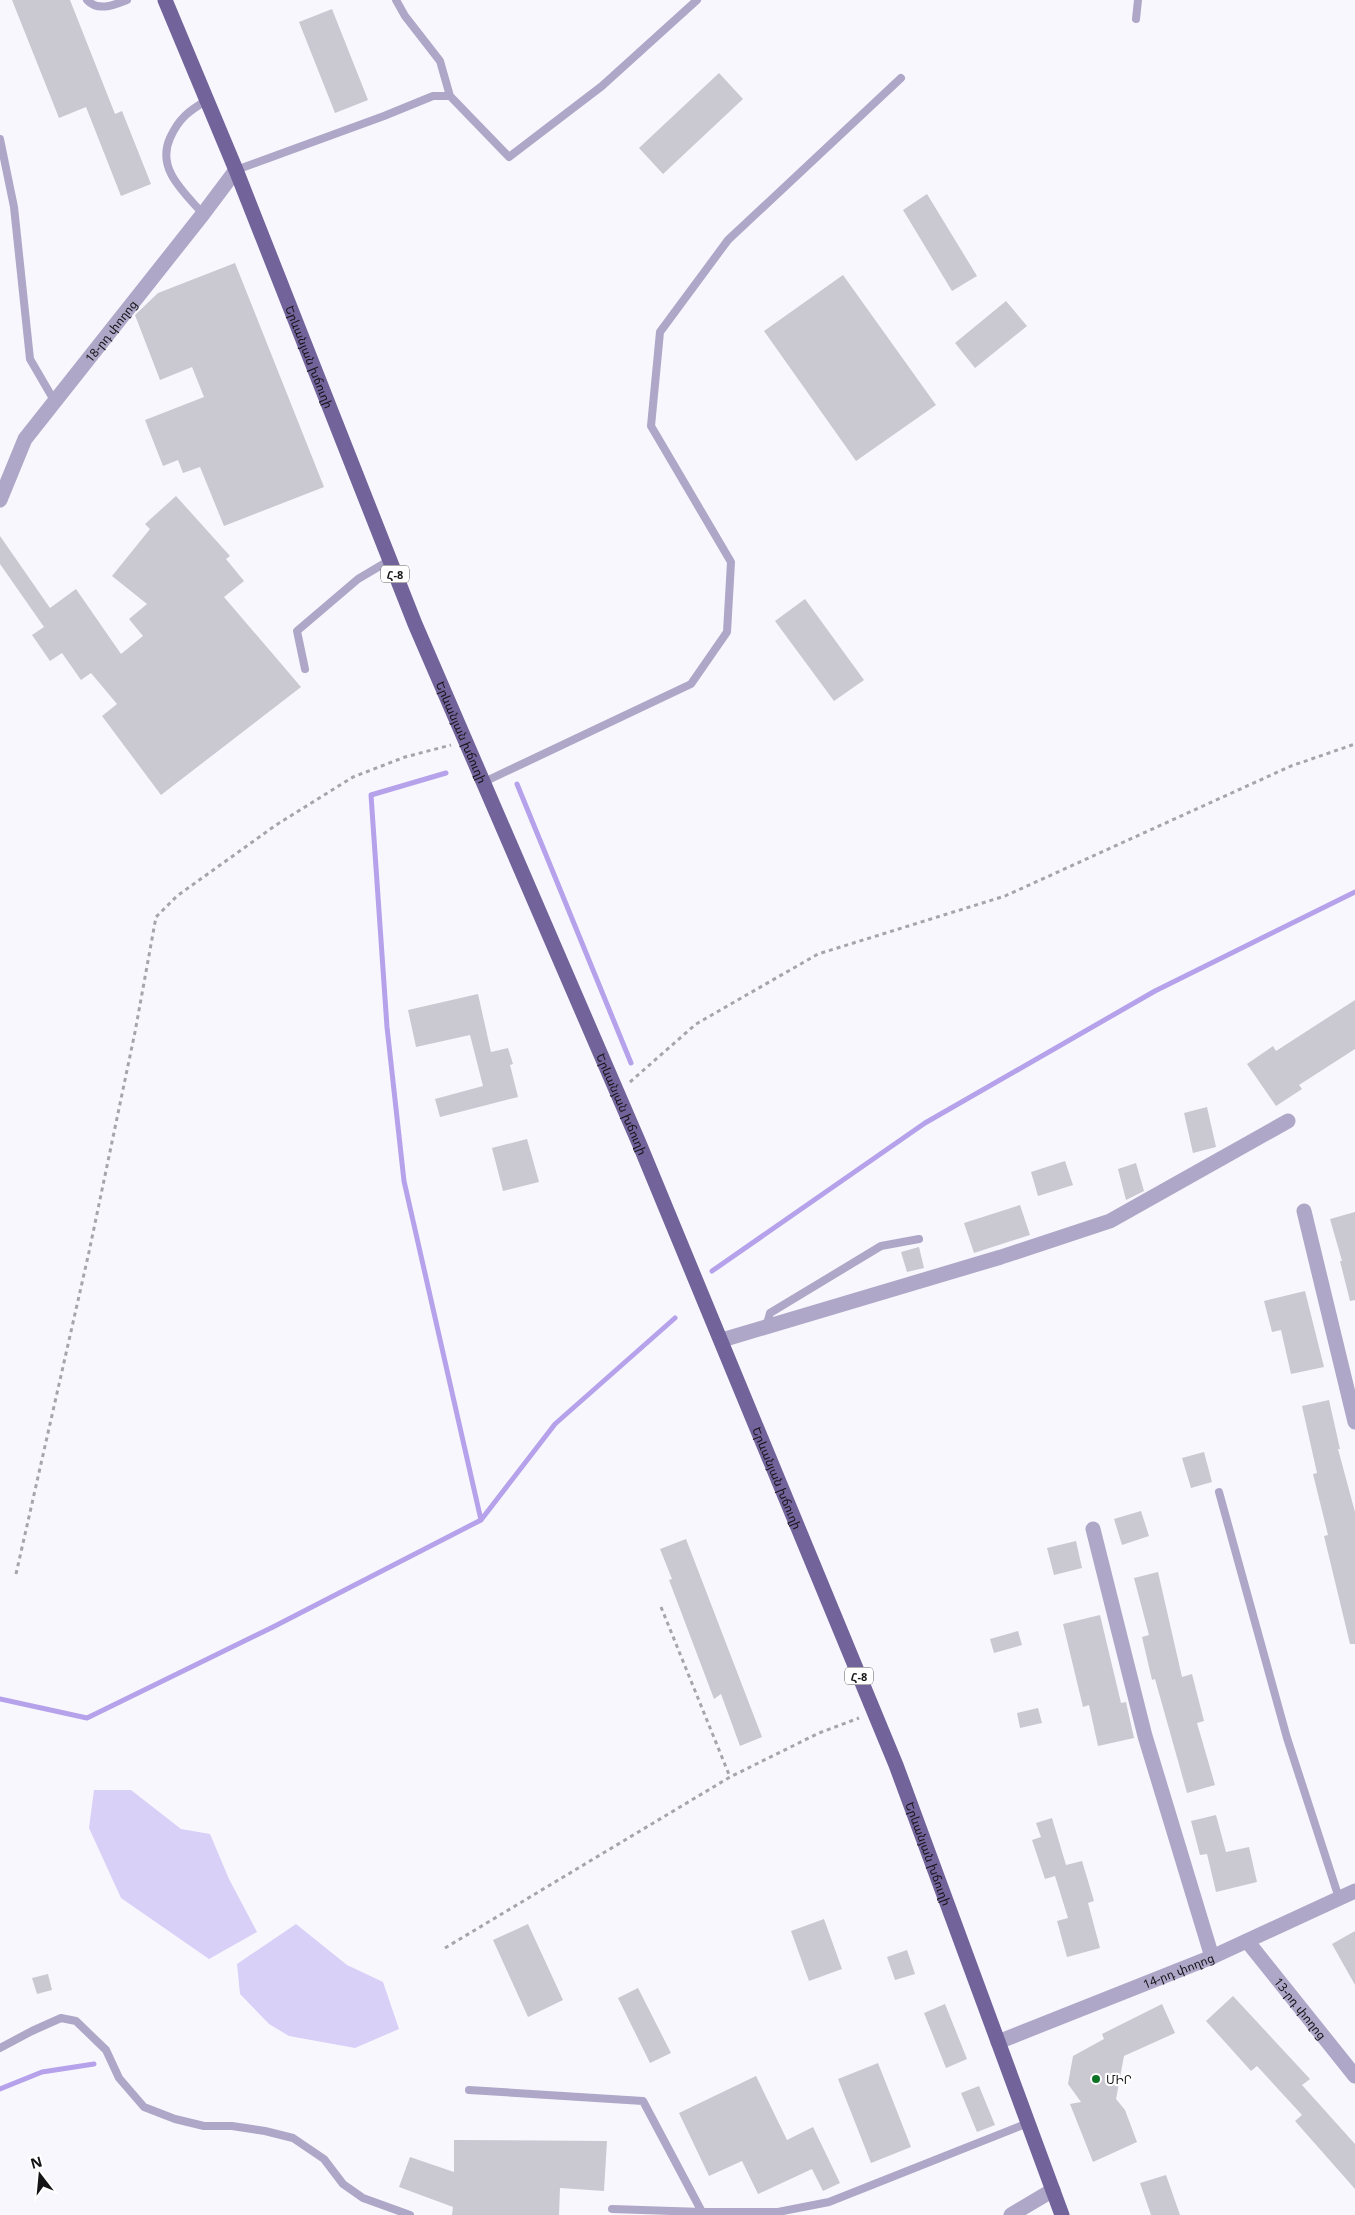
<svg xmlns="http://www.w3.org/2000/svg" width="1355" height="2215" viewBox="0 0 1355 2215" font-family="Georgia,'Noto Sans Armenian',serif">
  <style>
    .green { fill: #d9d0f8 }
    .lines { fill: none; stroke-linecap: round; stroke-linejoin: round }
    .stream { stroke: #b5a2eb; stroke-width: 5 }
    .building { fill: #cac8d0 }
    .path { stroke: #a6a5aa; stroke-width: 3; stroke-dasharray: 4 4; stroke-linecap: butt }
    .service { stroke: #aea7c7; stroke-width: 8 }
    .minor { stroke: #aea7c7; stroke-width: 15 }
    .tertiary { stroke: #aea7c7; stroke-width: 15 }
    .primary { stroke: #72639b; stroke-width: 15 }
    .poi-dot { fill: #0b7223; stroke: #fff; stroke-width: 2 }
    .labels { text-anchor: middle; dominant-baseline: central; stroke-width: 4.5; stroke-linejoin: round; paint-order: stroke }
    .shield { fill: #fff; stroke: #5a5a5c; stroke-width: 1 }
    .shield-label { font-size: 11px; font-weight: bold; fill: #141316 }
    .street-label { font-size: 12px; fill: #141316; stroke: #fff }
    .poi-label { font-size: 12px; fill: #141316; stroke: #fff; text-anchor: start }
  </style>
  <rect width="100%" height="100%" fill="#f8f7fe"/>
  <path class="green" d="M94 1790H131L181 1829 210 1834 229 1879 257 1932 209 1959 121 1898 89 1828Z
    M296 1924 347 1965 383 1982 399 2029 355 2048 289 2036 269 2024 240 1994 237 1964Z"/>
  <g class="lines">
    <path class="stream" d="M446 773 371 795 387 1027 404 1181 481 1520
      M517 784 631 1063
      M712 1271 925 1123 1155 991 1355 892
      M0 1699 87 1718 273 1627 481 1520 555 1424 675 1318
      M0 2089 42 2072 94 2064"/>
  </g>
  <path class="building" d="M12 0H70L115 114 122 111 151 184 121 196 86 107 59 118Z
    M332 9 368 100 335 113 299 22Z
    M719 73 743 99 663 174 639 148Z
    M927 194 977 276 952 291 903 210Z
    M235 263 324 487 224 526 200 467 183 473 178 460 163 466 145 420 204 397 192 367 160 380 135 315 158 293Z
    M843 275 936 405 856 461 764 331Z
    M1006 301 1027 326 975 368 955 343Z
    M176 496 230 556 226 559 244 581 224 597 301 687 161 795 102 716 117 704 91 673 81 680 62 653 50 661 32 635 44 627 0 564V536L50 608 76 589 121 654 143 636 129 619 147 604 112 576 150 529 145 524Z
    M805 599 864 680 834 701 775 621Z
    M478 994 491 1052 508 1048 513 1064 510 1065 518 1097 440 1117 435 1099 483 1086 470 1035 416 1047 408 1010Z
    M1355 1000V1049L1299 1085 1302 1089 1276 1106 1247 1064 1273 1046 1276 1051Z
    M1207 1107 1216 1147 1193 1153 1184 1113Z
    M527 1139 539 1182 503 1191 492 1148Z
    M1065 1161 1073 1185 1038 1196 1031 1172Z
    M1136 1163 1144 1191 1126 1200 1118 1169Z
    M1020 1205 1030 1235 974 1253 964 1223Z
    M1355 1212V1300L1350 1301 1340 1261H1342L1330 1219Z
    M919 1247 924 1268 907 1272 901 1252Z
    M1305 1291 1324 1367 1291 1374 1281 1330 1272 1332 1264 1301Z
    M1329 1400 1340 1449H1338L1355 1512V1644H1350L1324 1536 1328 1535 1313 1474 1317 1473 1302 1406Z
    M1204 1452 1212 1482 1191 1488 1182 1458Z
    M1141 1511 1149 1536 1122 1545 1114 1519Z
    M686 1539 762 1737 740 1746 721 1694 714 1699 669 1580 672 1579 660 1549Z
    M1076 1541 1082 1568 1054 1575 1047 1548Z
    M1158 1572 1182 1677 1192 1674 1204 1721 1197 1723 1215 1785 1187 1793 1155 1679 1152 1680 1142 1637 1149 1635 1134 1578Z
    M1100 1615 1121 1703 1126 1702 1134 1738 1098 1746 1089 1705 1083 1707 1063 1624Z
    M1018 1631 1022 1645 994 1653 990 1639Z
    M1038 1708 1042 1723 1020 1728 1017 1713Z
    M1216 1815 1226 1852 1249 1847 1257 1882 1216 1892 1207 1854 1200 1855 1191 1821Z
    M1052 1818 1066 1865 1082 1861 1094 1901 1088 1903 1100 1948 1067 1957 1057 1921 1068 1918 1055 1876 1045 1879 1032 1840 1041 1837 1036 1823Z
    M824 1919 842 1969 809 1981 791 1931Z
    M528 1924 563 2000 528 2017 493 1940Z
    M1355 1931V1985L1332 1944Z
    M907 1950 915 1974 895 1980 887 1957Z
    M48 1974 52 1990 37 1994 32 1978Z
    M638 1988 671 2053 650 2063 618 1998Z
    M1233 1996 1310 2079 1302 2085 1355 2144V2189L1295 2121 1302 2115 1257 2066 1251 2071 1206 2021Z
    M945 2004 967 2059 946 2068 924 2013Z
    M1162 2004 1175 2033 1124 2056 1116 2099 1125 2110 1137 2142 1093 2162 1070 2104 1081 2102 1068 2084 1073 2056 1104 2039 1102 2034Z
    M878 2063 911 2147 871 2163 838 2079Z
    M756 2076 787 2140 813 2127 840 2183 823 2191 812 2169 758 2194 742 2161 709 2176 679 2113Z
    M979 2086 995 2125 977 2132 961 2093Z
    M454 2140 607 2141 604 2191 560 2188 559 2215H452L453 2207 399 2187 410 2157 454 2172Z
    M1166 2175 1180 2215H1151L1140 2183Z"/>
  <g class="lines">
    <path class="path" d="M630 1082 696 1024 818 954 1005 896 1291 766 1355 744
      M16 1574 89 1252 135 1032 156 917 177 896 276 825 353 777 405 757 451 745
      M661 1607 730 1777
      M445 1948 730 1777 819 1733 859 1718"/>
    <path class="service" d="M87 0C98 12 114 5 127 0
      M396 0 405 16 440 61 450 96
      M1136 19 1138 0
      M0 139 14 207 30 359 55 402
      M236 170 384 116 433 96H450L509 157 602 86 697 0
      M203 214C184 192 156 169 170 138 179 118 189 111 207 100
      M305 669 297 631 358 579 390 560
      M484 782 691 684 727 632 731 562 651 426 660 332 728 240 901 78
      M766 1327 770 1313 881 1246 919 1239
      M1219 1492 1287 1738 1339 1898
      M0 2048 32 2031 61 2018 76 2021 106 2050 119 2078 144 2107 175 2119 204 2126H232L265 2131 293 2138 324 2159 343 2184 363 2198 410 2215
      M469 2090 643 2101 702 2212
      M612 2209 702 2212H778L829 2202 1028 2123"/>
    <g class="minor">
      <path id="s1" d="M0 500 25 439 203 214 236 170"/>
      <path d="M1304 1211 1355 1422"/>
      <path d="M722 1340 1001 1257 1110 1221 1288 1121"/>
      <path d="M1093 1529 1145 1736 1212 1957"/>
      <path id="s2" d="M1247 1941 1355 2076"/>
      <path d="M1011 2215 1053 2190"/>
    </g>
    <path class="tertiary" id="s3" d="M998 2042 1212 1957 1355 1891"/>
    <path class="primary" id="s4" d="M165 0 236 170 415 624 639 1143 896 1765 1062 2215"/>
  </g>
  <circle class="poi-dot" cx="1096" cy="2079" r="5"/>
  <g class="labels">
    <g class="shield">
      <rect x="381" y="565.5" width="28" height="17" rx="4"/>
      <rect x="845" y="1667.5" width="28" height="17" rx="4"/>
    </g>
    <g class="shield-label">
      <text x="395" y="574">Հ-8</text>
      <text x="859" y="1676">Հ-8</text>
    </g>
    <g class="street-label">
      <text stroke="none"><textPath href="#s1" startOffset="204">18-րդ փողոց</textPath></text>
      <text stroke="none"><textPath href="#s4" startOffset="385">Երևանյան խճուղի</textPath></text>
      <text stroke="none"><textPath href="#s4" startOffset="790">Երևանյան խճուղի</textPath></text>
      <text stroke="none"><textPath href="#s4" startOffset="1195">Երևանյան խճուղի</textPath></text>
      <text stroke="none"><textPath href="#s4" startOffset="1600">Երևանյան խճուղի</textPath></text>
      <text stroke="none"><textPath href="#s4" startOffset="2005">Երևանյան խճուղի</textPath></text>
      <text stroke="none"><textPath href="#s3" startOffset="194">14-րդ փողոց</textPath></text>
      <text stroke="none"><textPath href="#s2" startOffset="86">13-րդ փողոց</textPath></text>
    </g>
    <g class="poi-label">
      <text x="1106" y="2079">ՄԻՐ</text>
    </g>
  </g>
  <g transform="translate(40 2175) rotate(344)" stroke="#ffffff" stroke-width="4" paint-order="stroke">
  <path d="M0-4L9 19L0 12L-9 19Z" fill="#141316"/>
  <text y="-8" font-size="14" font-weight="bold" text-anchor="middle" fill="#141316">N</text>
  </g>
</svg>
